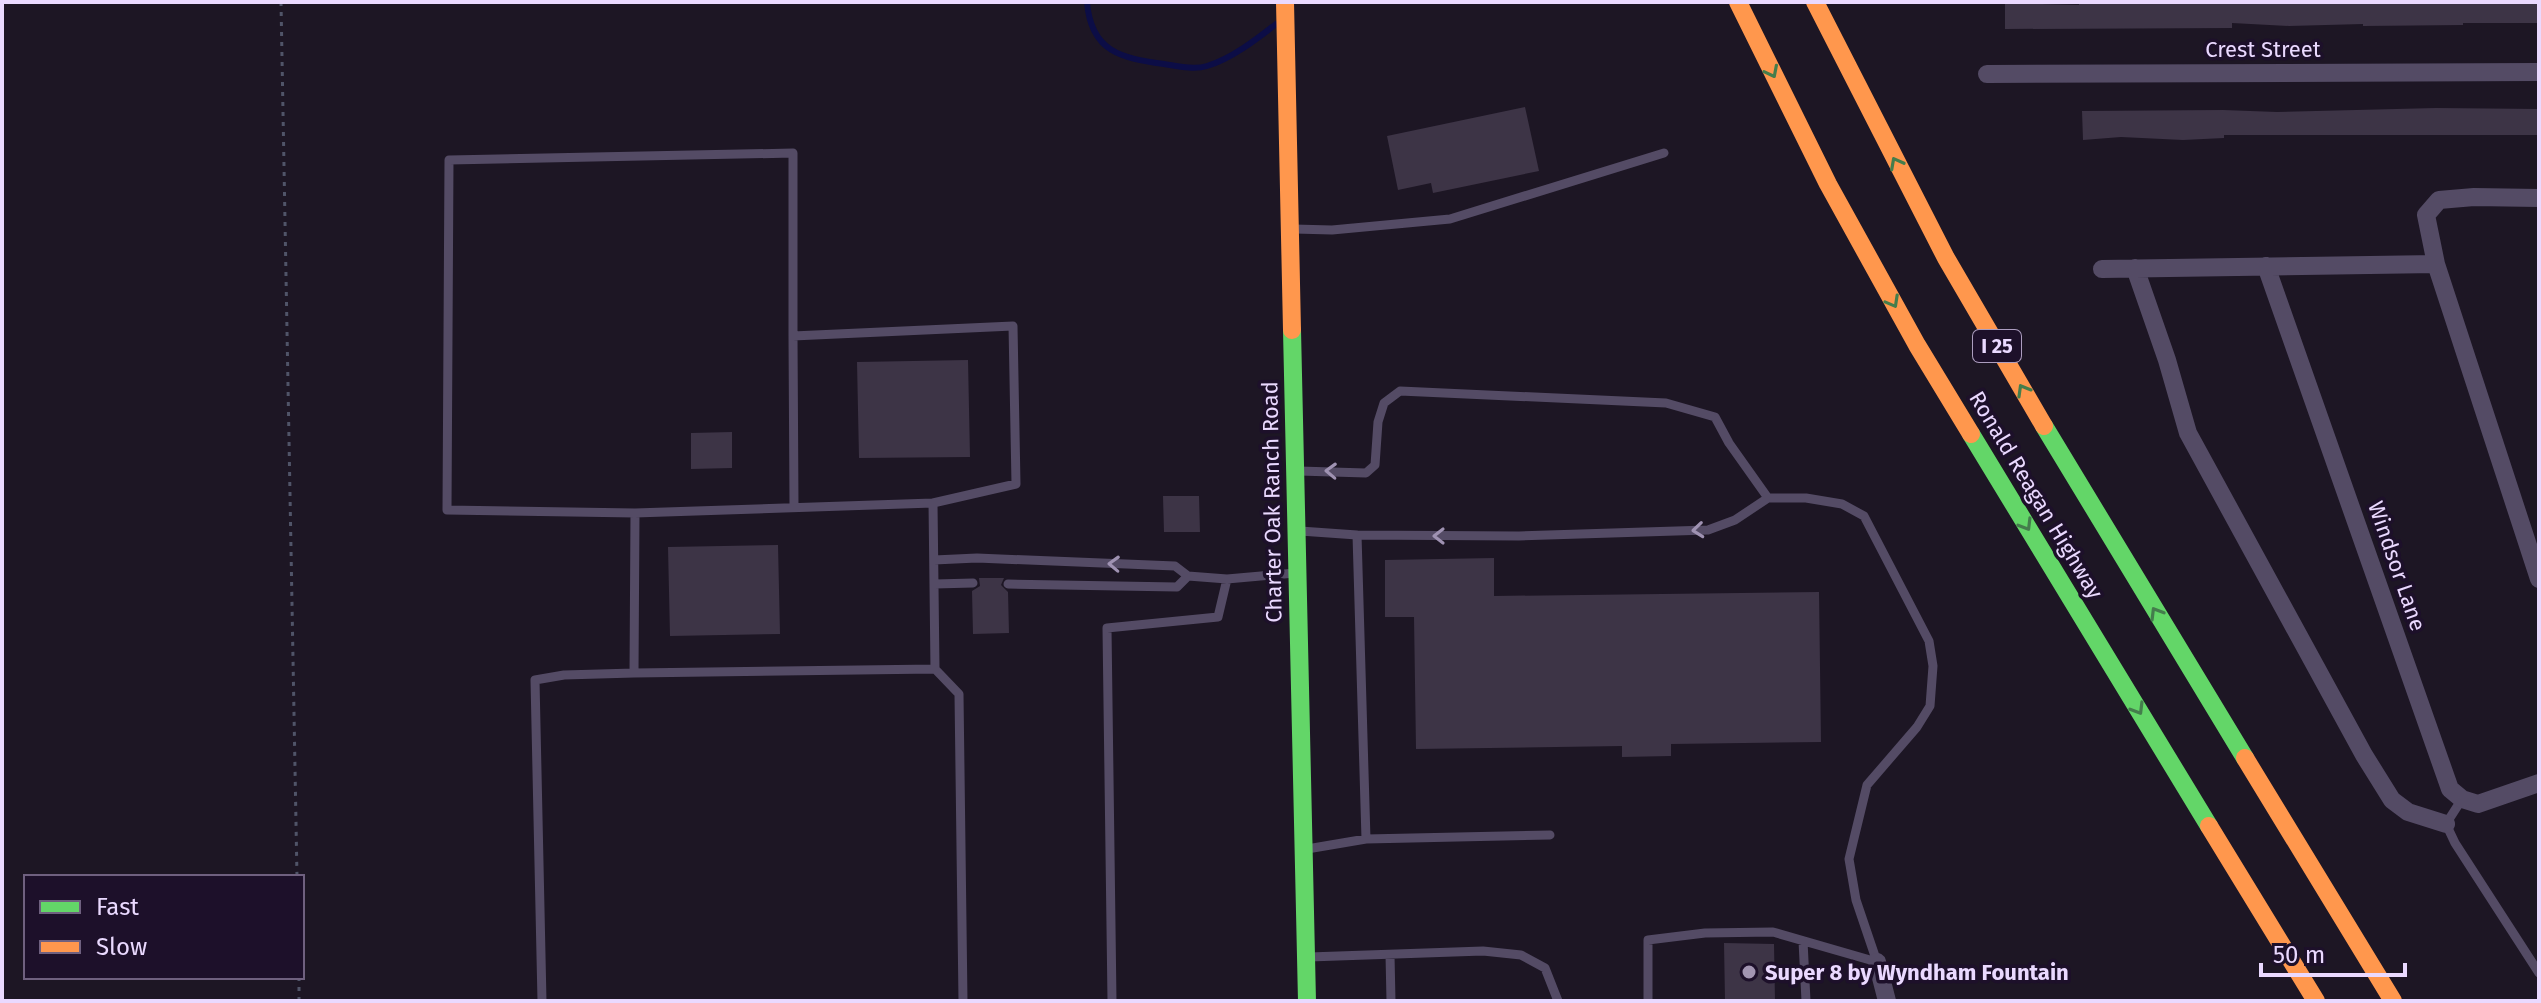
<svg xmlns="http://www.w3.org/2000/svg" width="2541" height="1003" viewBox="0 0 2541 1003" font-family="'Fira Sans',sans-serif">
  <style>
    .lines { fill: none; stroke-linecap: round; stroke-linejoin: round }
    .stream { stroke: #0c0d46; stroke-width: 6 }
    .building { fill: #3d3446 }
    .path { stroke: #505468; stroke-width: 3; stroke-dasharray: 4 6; stroke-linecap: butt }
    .lane { stroke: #544b65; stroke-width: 9 }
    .street { stroke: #544b65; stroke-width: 18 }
    .fast { stroke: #63d668; stroke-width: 18 }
    .slow { stroke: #ff974d; stroke-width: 18 }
    .oneway { stroke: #447d4c }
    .oneway2 { stroke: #9f92b2 }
    .poi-dot { fill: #a295b2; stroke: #1d102a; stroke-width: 3 }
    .labels { text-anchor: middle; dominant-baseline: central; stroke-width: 7; stroke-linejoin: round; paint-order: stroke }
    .shield { fill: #1d102a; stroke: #ac9dbf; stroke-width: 2 }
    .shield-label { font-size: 20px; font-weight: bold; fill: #ead9ff }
    .street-label { font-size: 22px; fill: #ead9ff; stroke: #1d102a }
    .poi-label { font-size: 22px; font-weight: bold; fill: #ead9ff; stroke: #1d102a; text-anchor: start }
  </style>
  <rect width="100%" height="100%" fill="#1d1624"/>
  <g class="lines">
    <path class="stream" d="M1087 2C1091 52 1121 58 1164 64 1177 66 1194 70 1207 66 1231 59 1257 39 1276 24"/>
  </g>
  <path class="building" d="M2079 2H2539V23H2463V25L2363 26V24L2289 26 2232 23V28L2005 29V3L2079 5Z
    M1525 107 1539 171 1433 193 1431 183 1398 190 1387 136Z
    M2436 108 2539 109V135H2224V138L2183 140 2121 137 2083 140 2082 111 2223 110 2277 112Z
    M968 360 970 457 859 458 857 362Z
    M732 432V468L691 469V433Z
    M1163 496H1199L1200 532H1164Z
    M778 545 780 634 670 636 668 547Z
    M1494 558V596L1819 592 1821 742 1671 744V756L1622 757V746L1416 749 1414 617H1385V560Z
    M979 578H1004L1001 585 1008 592 1009 633 973 634 972 591 980 586Z
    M1724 943 1774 944 1775 1001H1725Z"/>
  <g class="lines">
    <path class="path" d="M281 2 297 877
      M299 977V1001"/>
    <path class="lane" d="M1294 229 1332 230 1450 219 1664 153
      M1299 471 1366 473 1375 465 1378 422 1384 403 1400 391 1666 403 1715 417 1729 443 1768 498
      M794 507 793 336 1013 326 1016 484 933 503
      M635 513 447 510 449 160 793 153V336
      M1300 531 1357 535 1366 839 1307 849
      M1357 535 1519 536 1708 530 1735 520 1768 498H1806L1842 504 1864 516 1929 641 1933 666 1930 706 1917 727 1867 785 1849 859 1856 900 1877 962
      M934 560 977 558 1175 566 1188 576 1227 579 1295 573
      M935 584 973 583
      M1008 584 1177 587 1188 576
      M634 673 935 669
      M2462 799 2446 824 2455 843 2539 973
      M1366 839 1550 835
      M1803 941 1806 1001
      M1390 955 1391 1001
      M1309 957 1483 951 1521 955 1545 968 1558 1001
      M542 1001 535 680 564 675 634 673 635 513 933 503 935 669 959 694 963 1001
      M1112 1001 1107 628 1218 617 1227 579
      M1648 1001V940L1705 933 1773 932 1877 962"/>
    <path class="street" d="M1987 74 2539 72
      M2436 264 2539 579
      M2266 266 2450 789 2462 799 2478 804 2539 783
      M2135 268 2167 360 2188 433 2364 755 2392 800 2408 812 2446 824
      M2102 269 2436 264 2426 215 2439 200 2474 197 2539 198
      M1877 962 1887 1001"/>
    <path class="fast" d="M1292 330 1307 1001
      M2044 426 2245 758
      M1971 434 2209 826"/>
    <path class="slow" d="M1285 2 1292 330
      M1738 2 1828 184 1917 345 1971 434
      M1815 2 1946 258 2044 426
      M2245 758 2393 1001
      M2209 826 2316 1001"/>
  </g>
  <defs><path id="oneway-chevron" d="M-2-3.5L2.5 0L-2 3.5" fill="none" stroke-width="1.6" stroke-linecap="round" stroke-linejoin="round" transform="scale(2)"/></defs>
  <g class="oneway">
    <use href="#oneway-chevron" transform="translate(1772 72) rotate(63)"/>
    <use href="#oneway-chevron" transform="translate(1896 163) rotate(-118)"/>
    <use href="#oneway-chevron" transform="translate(1893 302) rotate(61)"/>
    <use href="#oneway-chevron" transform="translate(2023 390) rotate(-120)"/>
    <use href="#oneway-chevron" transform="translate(2026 525) rotate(59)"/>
    <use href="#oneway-chevron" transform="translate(2156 613) rotate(-121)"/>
    <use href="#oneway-chevron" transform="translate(2138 709) rotate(59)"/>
  </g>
  <g class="oneway2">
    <use href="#oneway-chevron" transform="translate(1331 471) rotate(-178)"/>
    <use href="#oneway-chevron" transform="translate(1698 530) rotate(174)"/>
    <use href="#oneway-chevron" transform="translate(1439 536) rotate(-180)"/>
    <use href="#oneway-chevron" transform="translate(1114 564) rotate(-178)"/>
  </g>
  <circle class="poi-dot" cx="1749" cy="972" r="8"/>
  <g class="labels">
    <rect class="shield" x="1973" y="330" width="48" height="32" rx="6"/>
    <g class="shield-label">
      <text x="1997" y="346">I 25</text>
    </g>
    <g class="street-label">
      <text x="2263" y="49">Crest Street</text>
      <text transform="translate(2036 495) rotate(59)">Ronald Reagan Highway</text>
      <text transform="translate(1272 502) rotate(-91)">Charter Oak Ranch Road</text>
      <text transform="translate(2397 566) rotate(71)">Windsor Lane</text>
    </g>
    <g class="poi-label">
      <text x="1765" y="972">Super 8 by Wyndham Fountain</text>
    </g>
  </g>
  <rect width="2541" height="1003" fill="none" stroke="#ead9ff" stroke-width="8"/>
  <rect x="24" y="875" width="280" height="104" fill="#1d102a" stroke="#6f607f" stroke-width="2"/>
  <rect x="40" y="901" width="40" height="12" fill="#63d668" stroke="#6f607f" stroke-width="2"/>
  <text x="96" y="915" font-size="24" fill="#ead9ff">Fast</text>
  <rect x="40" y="941" width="40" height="12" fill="#ff974d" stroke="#6f607f" stroke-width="2"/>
  <text x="96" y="955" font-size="24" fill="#ead9ff">Slow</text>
  <path d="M2261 963v12h144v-12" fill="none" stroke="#ead9ff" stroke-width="4"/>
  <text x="2273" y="963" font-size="24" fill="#ead9ff" stroke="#1d102a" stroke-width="6" paint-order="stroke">50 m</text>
</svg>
